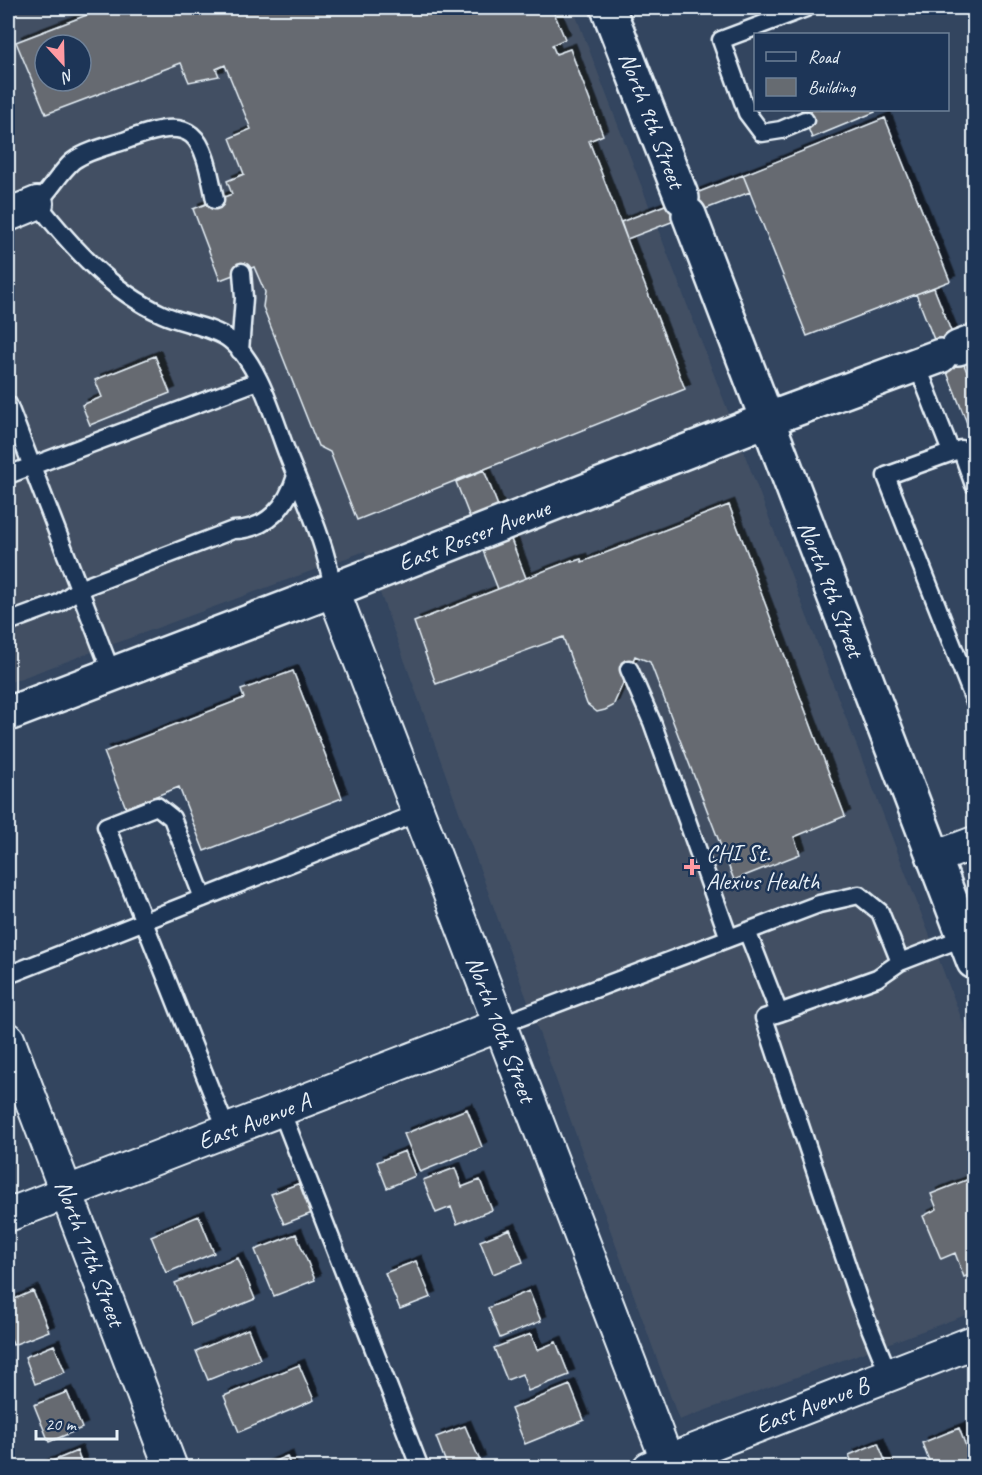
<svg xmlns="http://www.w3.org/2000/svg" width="982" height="1475" viewBox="0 0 982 1475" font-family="Caveat,sans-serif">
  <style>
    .built { fill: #425064; fill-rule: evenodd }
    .building { fill: #666b71; stroke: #e8f1f8; stroke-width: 1.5; fill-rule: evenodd; filter: url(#shadow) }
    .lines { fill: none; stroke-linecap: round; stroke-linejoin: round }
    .lane-casing { stroke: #e8f1f8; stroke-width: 21 }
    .street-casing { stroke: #e8f1f8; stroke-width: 36 }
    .secondary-casing { stroke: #e8f1f8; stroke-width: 38 }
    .primary-casing { stroke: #e8f1f8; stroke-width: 38 }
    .lane { stroke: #1d3557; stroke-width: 16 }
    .street { stroke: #1d3557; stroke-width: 32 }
    .secondary { stroke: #1d3557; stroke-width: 33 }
    .primary { stroke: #1d3557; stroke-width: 33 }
    .poi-dot { fill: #ff9aa2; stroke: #1d3557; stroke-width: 2 }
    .labels { text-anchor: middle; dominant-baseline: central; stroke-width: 5; stroke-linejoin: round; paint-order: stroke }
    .street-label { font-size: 24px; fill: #e8f1f8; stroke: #1d3557 }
    .poi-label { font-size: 24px; fill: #e8f1f8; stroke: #1d3557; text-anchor: start }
  </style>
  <defs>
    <filter id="shadow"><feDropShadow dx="5.5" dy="-5.5" stdDeviation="0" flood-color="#0009"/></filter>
  </defs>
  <rect width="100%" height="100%" fill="#33455f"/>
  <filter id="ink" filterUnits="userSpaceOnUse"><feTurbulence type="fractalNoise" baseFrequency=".0167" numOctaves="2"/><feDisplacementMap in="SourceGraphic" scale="12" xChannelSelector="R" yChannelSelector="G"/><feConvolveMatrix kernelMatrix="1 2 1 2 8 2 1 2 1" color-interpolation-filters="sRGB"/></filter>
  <g filter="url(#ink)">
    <path class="built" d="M8 8H573L974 1051V1312L679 1420 365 551 8 683ZM45 45H81V81H45Z"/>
    <path class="building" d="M105 8H552L565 39 552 45 556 54 570 49 603 135 589 141 685 389 357 520 330 452 318 446 263 307 265 292 254 267 220 280 193 209 232 194 227 181 244 174 230 138 251 129 225 65 216 69 219 76 189 82 181 63 46 114 16 42ZM45 45H81V81H45Z
      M801 110H874L875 112 812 138Z
      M885 118 950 281 807 336 743 175Z
      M743 175 750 192 627 239 621 222Z
      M934 288 974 390V431L971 433 916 294Z
      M155 356 170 393 90 425 82 405 102 397 95 380Z
      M484 470 526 578 498 589 456 482Z
      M729 505 755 573 754 574 845 816 794 837 800 854 734 880 650 662 635 656 613 706 605 710 597 712 587 704 563 637 436 684 414 622 572 560V562L581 559 582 562Z
      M293 671 342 798 204 851 179 787 126 808 104 752 244 698 241 690Z
      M467 1109 482 1147 420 1172 404 1134Z
      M405 1151 415 1176 387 1188 377 1162Z
      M455 1168 462 1187 480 1180 492 1210 457 1224 451 1207 436 1213 423 1180Z
      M974 1177V1273L964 1277 955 1253 941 1259 923 1216 937 1209 931 1194Z
      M300 1183 312 1213 284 1224 271 1194Z
      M199 1216 214 1253 166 1273 151 1236Z
      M510 1229 523 1262 493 1274 480 1241Z
      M296 1234 315 1280 274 1296 255 1250Z
      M238 1258 255 1299 192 1325 175 1283Z
      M416 1261 431 1297 400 1309 385 1273Z
      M33 1291 49 1331 13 1345 8 1331V1302Z
      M529 1291 541 1321 500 1338 488 1308Z
      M248 1329 260 1359 208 1380 196 1351Z
      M531 1334 537 1350 556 1342 569 1375 528 1391 522 1374 507 1380 494 1348Z
      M54 1345 65 1372 35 1384 25 1357Z
      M299 1365 314 1400 239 1432 224 1396Z
      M570 1385 584 1420 525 1444 511 1409Z
      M67 1392 82 1428 49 1442 34 1405Z
      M465 1426 480 1461 464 1468H448L436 1437Z
      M959 1428 974 1468H932L922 1443Z
      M878 1443 888 1468H854L849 1455Z
      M77 1451 83 1468H36Z
      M287 1456 291 1468H259Z"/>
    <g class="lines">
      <defs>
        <path id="lane" d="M805 120 781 130 762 133 747 113 721 40 806 8
          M215 200C202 133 196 113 124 141 108 146 86 151 73 161 59 173 51 190 37 203 71 246 111 291 162 314 181 323 214 327 230 340 259 363 274 419 287 453 304 497 326 542 333 590
          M240 351 244 298 242 272
          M917 365 951 452
          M8 404 112 674
          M8 475 258 381
          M974 485 961 449 886 476 974 700
          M8 622 59 603 79 589 233 530C267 530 287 506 296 476
          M629 669 652 722 729 938
          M203 898 172 818 157 806 106 826 227 1131
          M747 931 779 1013 877 978 900 962 965 937
          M8 975 418 813
          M779 1013 764 1018 859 1301 889 1375
          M500 1025 819 904 859 895 880 912 900 962
          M281 1110 420 1468"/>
        <path id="street" d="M8 215 37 203
          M333 590 670 1468
          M934 858 974 843
          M8 1039 171 1468
          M8 1215 500 1025
          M649 1468 974 1342"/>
        <path id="secondary" d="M958 348 974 342
          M8 714 333 590 766 420 940 356"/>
        <path id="primary" d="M608 8 682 198
          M689 215 974 962"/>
      </defs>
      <use href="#lane" class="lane-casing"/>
      <use href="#street" class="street-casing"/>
      <use href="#secondary" class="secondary-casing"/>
      <use href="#primary" class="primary-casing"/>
      <use href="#lane" class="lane"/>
      <use href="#street" class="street"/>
      <use href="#secondary" class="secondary"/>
      <use href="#primary" class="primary"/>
    </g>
  </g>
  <path class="poi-dot" d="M689 858h6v6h6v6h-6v6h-6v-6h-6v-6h6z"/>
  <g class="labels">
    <g class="street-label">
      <text transform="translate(652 120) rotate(69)">North 9th Street</text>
      <text transform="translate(474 535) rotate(-21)">East Rosser Avenue</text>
      <text transform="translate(831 589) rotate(69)">North 9th Street</text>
      <text transform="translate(501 1029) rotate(69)">North 10th Street</text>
      <text transform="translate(254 1121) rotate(-21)">East Avenue A</text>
      <text transform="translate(90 1253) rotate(69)">North 11th Street</text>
      <text transform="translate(812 1405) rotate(-21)">East Avenue B</text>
    </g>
    <g class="poi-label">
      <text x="706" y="853">CHI St.<tspan x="706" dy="28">Alexius Health</tspan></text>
    </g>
  </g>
  <rect width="982" height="1475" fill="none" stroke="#1d3557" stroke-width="30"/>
  <rect x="15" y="15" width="952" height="1445" fill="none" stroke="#e8f1f8" stroke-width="2" filter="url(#ink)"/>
  <rect x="754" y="33" width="195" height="78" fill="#1d3557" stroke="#6e8097" stroke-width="1.5"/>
  <rect x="766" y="52" width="30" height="9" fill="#1d3557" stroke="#6e8097" stroke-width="1.5"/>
  <text x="808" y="63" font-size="18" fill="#e8f1f8">Road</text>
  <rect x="766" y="78" width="30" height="18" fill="#666b71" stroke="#6e8097" stroke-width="1.5"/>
  <text x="808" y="93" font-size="18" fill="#e8f1f8">Building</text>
  <g transform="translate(63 63) rotate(158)"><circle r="28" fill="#1d3557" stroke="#6e8097" stroke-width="1.5"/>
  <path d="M0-4.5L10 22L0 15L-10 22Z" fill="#ff9aa2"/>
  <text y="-9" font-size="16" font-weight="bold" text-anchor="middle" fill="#e8f1f8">N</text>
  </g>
  <path d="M36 1430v9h81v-9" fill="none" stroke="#e8f1f8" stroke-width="3"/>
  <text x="45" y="1430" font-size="18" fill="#e8f1f8" stroke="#1d3557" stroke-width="4.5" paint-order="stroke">20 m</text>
</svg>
